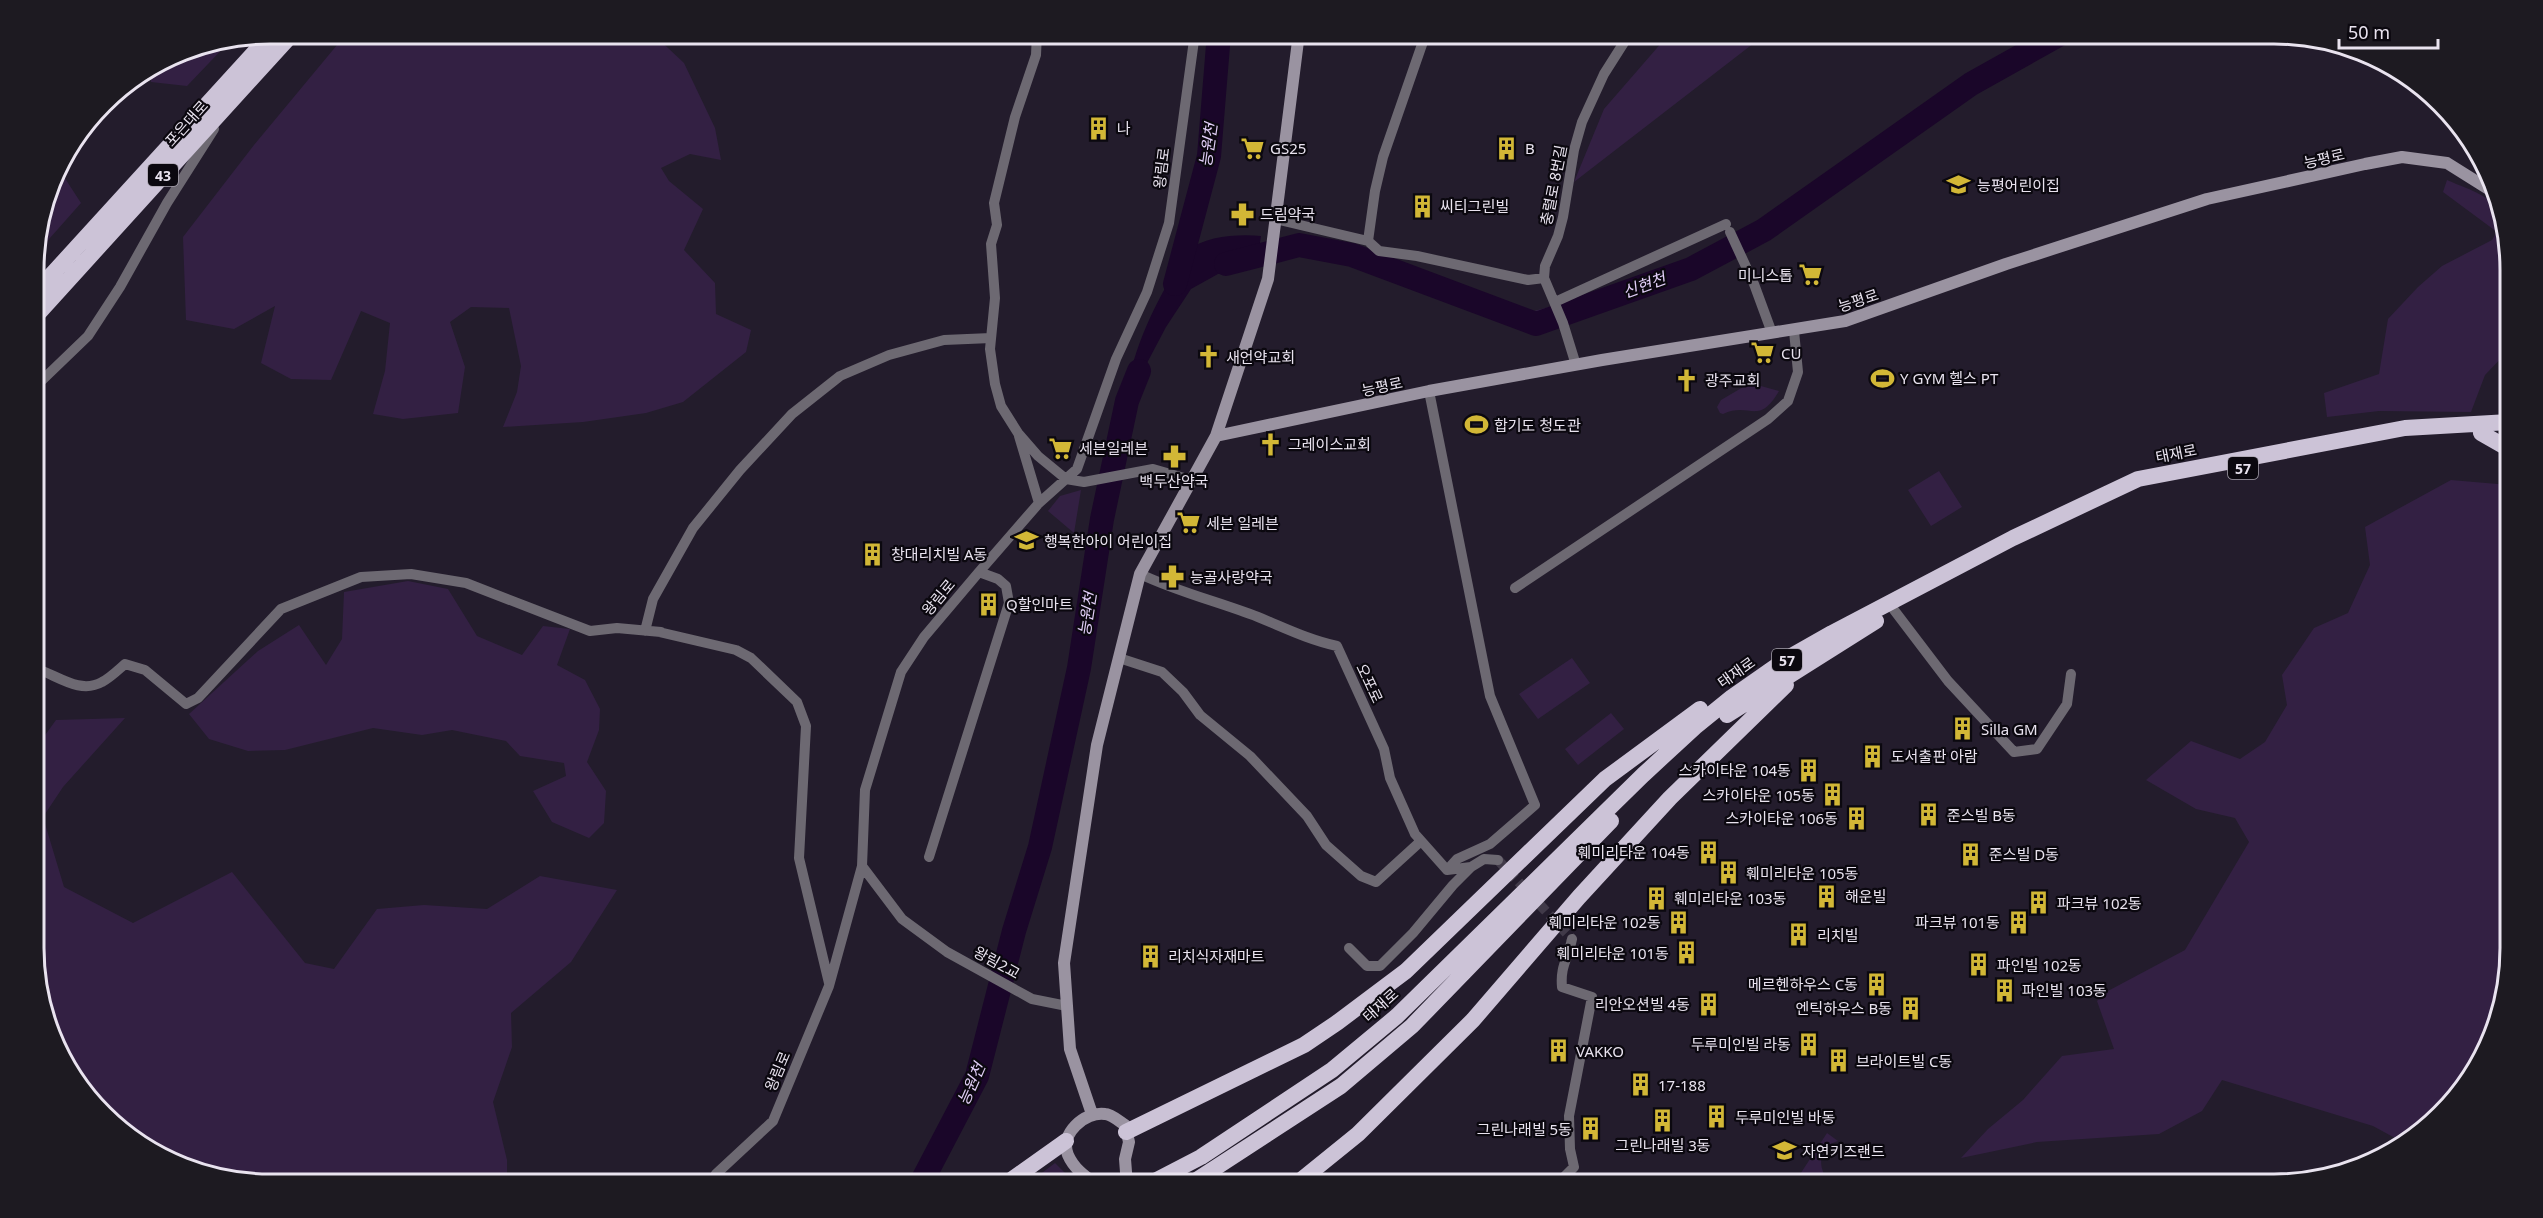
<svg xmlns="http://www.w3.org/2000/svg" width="2543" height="1218" viewBox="0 0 2543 1218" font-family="'Noto Sans','Noto Sans KR',sans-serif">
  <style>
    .green { fill: #332043 }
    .water { fill: #1a0629 }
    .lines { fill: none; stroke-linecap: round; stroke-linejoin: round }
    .river { stroke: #1a0629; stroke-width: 24 }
    .minor-tunnel { stroke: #413a49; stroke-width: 10; stroke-dasharray: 10 5; stroke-linecap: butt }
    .minor { stroke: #6d6972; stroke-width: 10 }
    .secondary { stroke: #9a93a1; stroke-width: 12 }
    .trunk { stroke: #ccc3d7; stroke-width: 16 }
    .labels { text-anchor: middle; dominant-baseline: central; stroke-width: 4.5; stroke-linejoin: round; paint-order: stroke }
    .shield { fill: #0b080f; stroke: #a6a1ac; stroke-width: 1.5 }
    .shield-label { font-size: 14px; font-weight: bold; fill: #e9e3ef }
    .street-label { font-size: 15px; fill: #e9e3ef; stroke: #0b080f }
    .poi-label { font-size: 15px; fill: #e9e3ef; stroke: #0b080f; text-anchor: start }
    .water-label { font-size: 16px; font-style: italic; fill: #e3d0f9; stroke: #0b080f }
    .rim { fill: none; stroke: #e9e3ef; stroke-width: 3 }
  </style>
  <rect width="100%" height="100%" fill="#231c2c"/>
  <path class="green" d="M347 33H652L684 63 715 128 721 160 690 154 661 168 669 181 703 209 684 250 715 283 716 314 751 330 746 352 683 402 646 413 583 422 503 427 517 392 521 366 509 308 471 307 450 322 465 367 458 413 403 419 373 414 385 371 390 323 361 311 331 380 291 379 261 363 275 306 234 329 186 320 183 237 254 145Z
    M1670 33H1767L1574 182 1604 109Z
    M230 41 187 86 151 82 150 69 179 51Z
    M57 166 81 203 34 256V254Z
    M2447 180C2462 187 2485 193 2496 207 2516 232 2508 317 2508 351L2485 375 2471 412 2379 411 2327 417 2324 393 2379 374 2388 319 2418 287 2442 266 2492 240 2497 232 2443 192Z
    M1292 236H1294L1334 250 1287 240Z
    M1466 296 1490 304 1534 311 1553 306 1555 316 1536 323Z
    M1750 383 1779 391C1758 427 1750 401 1723 414L1720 413 1717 407 1721 400Z
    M1939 471 1962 507 1931 526 1908 490Z
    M2451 480 2509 485 2510 949 2486 1053 2451 1105 2406 1144 2373 1126 2222 1080 2202 1111 2159 1134 2037 1142 1961 1158 1988 1129 2023 1100 2062 1056 2114 1049 2097 1001 2106 992 2185 950 2249 842 2235 818 2196 809 2146 780 2191 741 2240 759 2265 742 2287 705 2282 675 2314 628 2348 613 2370 565 2365 527Z
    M1081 490 1074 533 1048 511 1060 496Z
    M408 581 448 589 477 636 522 655 543 626 570 629 557 665 585 680 600 709 599 730 587 762 606 791 604 823 589 838 552 822 533 791 566 776 564 763 520 756 506 741 452 730 422 735 373 728 285 750 248 751 209 739 189 714 258 651 299 625 326 665 342 639 344 592Z
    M1572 658 1590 683 1538 719 1519 694Z
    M1611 713 1624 729 1578 765 1565 749Z
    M125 718 63 787 43 817 64 887 133 923 232 872 305 963 334 969 377 909 424 905 487 909 540 876 617 890 571 962 511 1013 512 1047 493 1102 507 1160V1185H270L165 1161 82 1092 51 1039 35 980V749L56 720Z
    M1827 1133 1838 1141 1825 1146C1818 1163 1821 1170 1830 1185H1793Z
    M1055 1163 1077 1185H1026Z"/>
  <path class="water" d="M1261 236 1257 262 1218 274 1191 289 1166 327 1127 401 1121 430C1127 369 1140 333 1170 279 1174 271 1179 257 1186 251 1206 236 1237 234 1261 236Z
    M1287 240 1307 246 1286 255 1284 254Z"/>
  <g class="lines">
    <path class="river" d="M1226 264 1299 245 1352 255 1536 324 1691 269 1764 230 1971 84 2062 33
      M1175 284 1209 156 1219 33
      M920 1185 977 1076 1014 931 1040 847 1079 668 1102 519 1127 401 1139 371"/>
    <path class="minor-tunnel" d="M1498 860 1572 939"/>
    <path class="minor" d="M1037 33 1036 55 1015 117 994 203 997 225 991 244 995 298 990 349 995 384 1001 406 1018 433 1038 456 1066 479 1084 482 1153 469 1191 480
      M1275 219 1368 241 1375 191 1383 157 1426 33
      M1730 232 1754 284 1772 333
      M1368 241 1379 251 1417 256 1528 280 1544 278 1545 266 1558 236 1563 217 1574 150 1582 122 1604 74 1630 33
      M1544 278 1563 323 1576 365
      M1555 302 1726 224
      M34 388 88 336 120 287 167 203 214 129
      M1429 391 1490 696 1535 805 1490 844 1457 859 1447 870
      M1019 436 1039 503
      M1140 574C1178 592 1219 602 1258 617 1285 628 1309 640 1337 646L1384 749 1390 778 1415 834 1447 870 1471 867 1484 859 1498 860
      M1515 588 1768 419 1788 401 1798 372 1794 331
      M1894 610 1948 681 2014 752 2037 749 2067 704 2071 674
      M645 631 653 599 693 528 740 470 792 414 840 376 889 355 944 340 991 338
      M659 632 736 650 751 658 797 702 806 726 799 858 829 983
      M1119 658 1162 672 1183 692 1200 715 1250 756 1307 816 1326 845 1361 876 1376 882 1421 841
      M34 668C56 674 79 695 102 682 110 678 118 670 125 664L145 670 186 704 198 698 281 609 361 577 411 574 466 583 590 631 617 628 661 632
      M929 857 1009 603 1006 586 998 579 979 572
      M862 866 902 919 947 952 1032 999 1067 1006
      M1349 948 1367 966H1380L1413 933 1453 885 1471 867
      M709 1185 716 1174 773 1121 829 986 862 866 865 790 901 672 924 637 979 572 1039 503 1077 469 1116 359 1147 292 1169 223 1195 33
      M1556 1185 1574 1167 1570 1149 1569 1116 1592 997 1562 987C1560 966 1568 959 1572 939"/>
    <path class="secondary" d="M1216 436 1429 391 1602 360 1845 321 2006 264 2207 199 2365 164 2402 157 2447 163 2490 190
      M1092 1114 1070 1049 1064 963 1097 745 1140 574 1216 436 1268 279 1299 33
      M1097 1185C1086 1177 1074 1169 1068 1155 1059 1134 1085 1111 1105 1114 1111 1114 1119 1121 1125 1125L1129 1142 1125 1159 1127 1185"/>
    <path class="trunk" d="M34 294 272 33
      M34 318 293 33
      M2481 433 2509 449
      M1727 715 1876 621
      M1126 1132 1304 1045 1338 1022 1406 971 1605 779 1700 709
      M1004 1185 1066 1141
      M1147 1185 1201 1157 1332 1070 1397 1016 1643 775 1695 727 1732 697 1788 658 1832 633 2013 538 2138 479 2405 428 2509 422
      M1189 1185 1341 1086 1412 1026 1611 821
      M1295 1185 1358 1134 1473 1020 1579 897 1670 798 1786 685"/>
  </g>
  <defs>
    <symbol id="building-bare" viewBox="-9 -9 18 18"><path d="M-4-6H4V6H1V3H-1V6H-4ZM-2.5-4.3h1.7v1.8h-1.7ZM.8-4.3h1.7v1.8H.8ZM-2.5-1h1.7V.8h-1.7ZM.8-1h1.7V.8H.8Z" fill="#d2b736" stroke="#0b080f" stroke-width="2.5" paint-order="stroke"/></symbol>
    <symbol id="supermarket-bare" viewBox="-9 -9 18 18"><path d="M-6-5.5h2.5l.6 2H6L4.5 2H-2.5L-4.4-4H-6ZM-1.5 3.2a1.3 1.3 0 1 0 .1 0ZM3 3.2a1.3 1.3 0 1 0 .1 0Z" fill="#d2b736" stroke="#0b080f" stroke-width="2.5" paint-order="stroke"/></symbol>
    <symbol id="school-bare" viewBox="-9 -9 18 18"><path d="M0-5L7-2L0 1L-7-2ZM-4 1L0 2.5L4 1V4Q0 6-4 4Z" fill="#d2b736" stroke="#0b080f" stroke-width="2.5" paint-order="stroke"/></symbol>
    <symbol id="pharmacy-bare" viewBox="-9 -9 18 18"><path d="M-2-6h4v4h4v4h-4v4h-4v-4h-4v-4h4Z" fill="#d2b736" stroke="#0b080f" stroke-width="2.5" paint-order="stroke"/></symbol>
    <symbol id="church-bare" viewBox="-9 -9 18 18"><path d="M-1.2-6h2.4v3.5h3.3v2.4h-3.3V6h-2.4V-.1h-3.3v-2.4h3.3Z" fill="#d2b736" stroke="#0b080f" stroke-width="2.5" paint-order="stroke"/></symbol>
    <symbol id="stadium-bare" viewBox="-9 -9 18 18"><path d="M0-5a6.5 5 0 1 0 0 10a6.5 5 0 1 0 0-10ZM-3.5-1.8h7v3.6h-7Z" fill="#d2b736" stroke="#0b080f" stroke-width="2.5" paint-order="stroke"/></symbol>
  </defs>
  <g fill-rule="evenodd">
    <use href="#building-bare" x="1082" y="112" width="33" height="33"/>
    <use href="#supermarket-bare" x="1236" y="132" width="33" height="33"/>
    <use href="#building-bare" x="1490" y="132" width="33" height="33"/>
    <use href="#school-bare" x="1942" y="168" width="33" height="33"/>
    <use href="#building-bare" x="1406" y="190" width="33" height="33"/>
    <use href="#pharmacy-bare" x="1226" y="198" width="33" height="33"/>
    <use href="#supermarket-bare" x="1794" y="258" width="33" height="33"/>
    <use href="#supermarket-bare" x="1746" y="336" width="33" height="33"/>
    <use href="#church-bare" x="1192" y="340" width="33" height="33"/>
    <use href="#stadium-bare" x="1866" y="362" width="33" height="33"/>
    <use href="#church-bare" x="1670" y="364" width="33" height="33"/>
    <use href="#stadium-bare" x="1460" y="408" width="33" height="33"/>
    <use href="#church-bare" x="1254" y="428" width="33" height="33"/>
    <use href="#supermarket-bare" x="1044" y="432" width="33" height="33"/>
    <use href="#pharmacy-bare" x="1158" y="440" width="33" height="33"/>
    <use href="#supermarket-bare" x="1172" y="506" width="33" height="33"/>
    <use href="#school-bare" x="1010" y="524" width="33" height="33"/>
    <use href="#building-bare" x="856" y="538" width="33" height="33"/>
    <use href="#pharmacy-bare" x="1156" y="560" width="33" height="33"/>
    <use href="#building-bare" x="972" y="588" width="33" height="33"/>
    <use href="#building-bare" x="1946" y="712" width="33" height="33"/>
    <use href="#building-bare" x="1856" y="740" width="33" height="33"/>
    <use href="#building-bare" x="1792" y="754" width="33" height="33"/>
    <use href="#building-bare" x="1816" y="778" width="33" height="33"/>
    <use href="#building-bare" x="1912" y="798" width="33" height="33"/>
    <use href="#building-bare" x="1840" y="802" width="33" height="33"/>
    <use href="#building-bare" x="1692" y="836" width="33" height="33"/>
    <use href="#building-bare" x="1954" y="838" width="33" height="33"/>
    <use href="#building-bare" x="1712" y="856" width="33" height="33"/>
    <use href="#building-bare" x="1810" y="880" width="33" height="33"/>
    <use href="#building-bare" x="1640" y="882" width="33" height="33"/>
    <use href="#building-bare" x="2022" y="886" width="33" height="33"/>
    <use href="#building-bare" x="1662" y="906" width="33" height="33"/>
    <use href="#building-bare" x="2002" y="906" width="33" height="33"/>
    <use href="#building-bare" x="1782" y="918" width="33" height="33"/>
    <use href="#building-bare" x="1670" y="936" width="33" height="33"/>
    <use href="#building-bare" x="1134" y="940" width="33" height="33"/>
    <use href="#building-bare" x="1962" y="948" width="33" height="33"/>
    <use href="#building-bare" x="1860" y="968" width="33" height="33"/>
    <use href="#building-bare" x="1988" y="974" width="33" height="33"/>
    <use href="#building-bare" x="1692" y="988" width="33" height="33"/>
    <use href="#building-bare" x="1894" y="992" width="33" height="33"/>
    <use href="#building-bare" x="1792" y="1028" width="33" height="33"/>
    <use href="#building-bare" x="1542" y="1034" width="33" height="33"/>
    <use href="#building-bare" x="1822" y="1044" width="33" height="33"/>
    <use href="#building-bare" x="1624" y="1068" width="33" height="33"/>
    <use href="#building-bare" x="1700" y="1100" width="33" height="33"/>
    <use href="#building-bare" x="1646" y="1104" width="33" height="33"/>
    <use href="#building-bare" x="1574" y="1112" width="33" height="33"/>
    <use href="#school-bare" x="1768" y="1134" width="33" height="33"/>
  </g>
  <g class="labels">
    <g class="shield">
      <rect x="148" y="164" width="30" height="22" rx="4.5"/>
      <rect x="2228" y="457" width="30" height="22" rx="4.5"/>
      <rect x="1772" y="649" width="30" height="22" rx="4.5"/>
    </g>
    <g class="shield-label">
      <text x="163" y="175">43</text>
      <text x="2243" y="468">57</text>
      <text x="1787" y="660">57</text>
    </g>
    <g class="street-label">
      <text transform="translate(186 123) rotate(-48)">포은대로</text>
      <text transform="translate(2324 158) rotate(-13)">능평로</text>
      <text transform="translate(1161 168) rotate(-83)">왕림로</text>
      <text transform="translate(1553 185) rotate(-79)">충렬로 8번길</text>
      <text transform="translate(1858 300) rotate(-18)">능평로</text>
      <text transform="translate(1382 386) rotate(-12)">능평로</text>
      <text transform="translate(2176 453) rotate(-11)">태재로</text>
      <text transform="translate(938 597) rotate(-50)">왕림로</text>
      <text transform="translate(1736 672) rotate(-35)">태재로</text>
      <text transform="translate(1370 683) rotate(65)">오포로</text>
      <text transform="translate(997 962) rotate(29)">왕림2교</text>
      <text transform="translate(1380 1005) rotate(-42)">태재로</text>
      <text transform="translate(777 1071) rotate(-67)">왕림로</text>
    </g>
    <g class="poi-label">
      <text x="1117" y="128">나</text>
      <text x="1270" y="148">GS25</text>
      <text x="1525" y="148">B</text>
      <text x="1977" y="185">능평어린이집</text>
      <text x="1440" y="206">씨티그린빌</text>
      <text x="1260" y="214">드림약국</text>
      <text x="1793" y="275" text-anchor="end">미니스톱</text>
      <text x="1781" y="353">CU</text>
      <text x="1226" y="357">새언약교회</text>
      <text x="1900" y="378">Y GYM 헬스 PT</text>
      <text x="1705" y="380">광주교회</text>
      <text x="1494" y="425">합기도 청도관</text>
      <text x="1288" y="444">그레이스교회</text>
      <text x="1079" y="448">세븐일레븐</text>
      <text x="1174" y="481" text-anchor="middle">백두산약국</text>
      <text x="1206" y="523">세븐 일레븐</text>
      <text x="1044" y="541">행복한아이 어린이집</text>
      <text x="891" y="554">창대리치빌 A동</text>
      <text x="1190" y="577">능골사랑약국</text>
      <text x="1006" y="604">Q할인마트</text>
      <text x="1981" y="729">Silla GM</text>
      <text x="1891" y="756">도서출판 아람</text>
      <text x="1791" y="770" text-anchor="end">스카이타운 104동</text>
      <text x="1815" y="795" text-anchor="end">스카이타운 105동</text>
      <text x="1947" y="815">준스빌 B동</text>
      <text x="1838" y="818" text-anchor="end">스카이타운 106동</text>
      <text x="1690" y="852" text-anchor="end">훼미리타운 104동</text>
      <text x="1989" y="854">준스빌 D동</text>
      <text x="1746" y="873">훼미리타운 105동</text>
      <text x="1845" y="896">해운빌</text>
      <text x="1674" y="898">훼미리타운 103동</text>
      <text x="2057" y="903">파크뷰 102동</text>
      <text x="1661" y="922" text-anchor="end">훼미리타운 102동</text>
      <text x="2000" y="922" text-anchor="end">파크뷰 101동</text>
      <text x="1817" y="935">리치빌</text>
      <text x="1669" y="953" text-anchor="end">훼미리타운 101동</text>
      <text x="1168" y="956">리치식자재마트</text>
      <text x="1997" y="965">파인빌 102동</text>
      <text x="1858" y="984" text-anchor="end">메르헨하우스 C동</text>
      <text x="2022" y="990">파인빌 103동</text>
      <text x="1690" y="1004" text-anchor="end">리안오션빌 4동</text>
      <text x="1892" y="1008" text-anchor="end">엔틱하우스 B동</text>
      <text x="1791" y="1044" text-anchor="end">두루미인빌 라동</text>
      <text x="1576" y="1051">VAKKO</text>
      <text x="1856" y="1061">브라이트빌 C동</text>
      <text x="1658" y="1085">17-188</text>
      <text x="1735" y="1117">두루미인빌 바동</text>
      <text x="1572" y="1129" text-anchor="end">그린나래빌 5동</text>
      <text x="1663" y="1145" text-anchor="middle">그린나래빌 3동</text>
      <text x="1802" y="1151">자연키즈랜드</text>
    </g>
    <g class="water-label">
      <text transform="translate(1208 145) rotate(-82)">능원천</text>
      <text transform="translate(1644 285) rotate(-20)">신현천</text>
      <text transform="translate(1087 614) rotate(-81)">능원천</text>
      <text transform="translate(971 1084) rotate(-66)">능원천</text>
    </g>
  </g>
  <path d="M0 0H2543V1218H0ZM270 44H2274A226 226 0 0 1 2500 270V948A226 226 0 0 1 2274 1174H270A226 226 0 0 1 44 948V270A226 226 0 0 1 270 44Z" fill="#1d1a21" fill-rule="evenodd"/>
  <path class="rim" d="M270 44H2274A226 226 0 0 1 2500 270V948A226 226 0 0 1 2274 1174H270A226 226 0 0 1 44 948V270A226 226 0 0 1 270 44Z"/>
  <path d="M2339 39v9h99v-9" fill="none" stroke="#e9e3ef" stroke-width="3"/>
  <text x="2348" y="39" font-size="18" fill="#e9e3ef" stroke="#0b080f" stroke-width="4.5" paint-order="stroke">50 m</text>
</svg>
